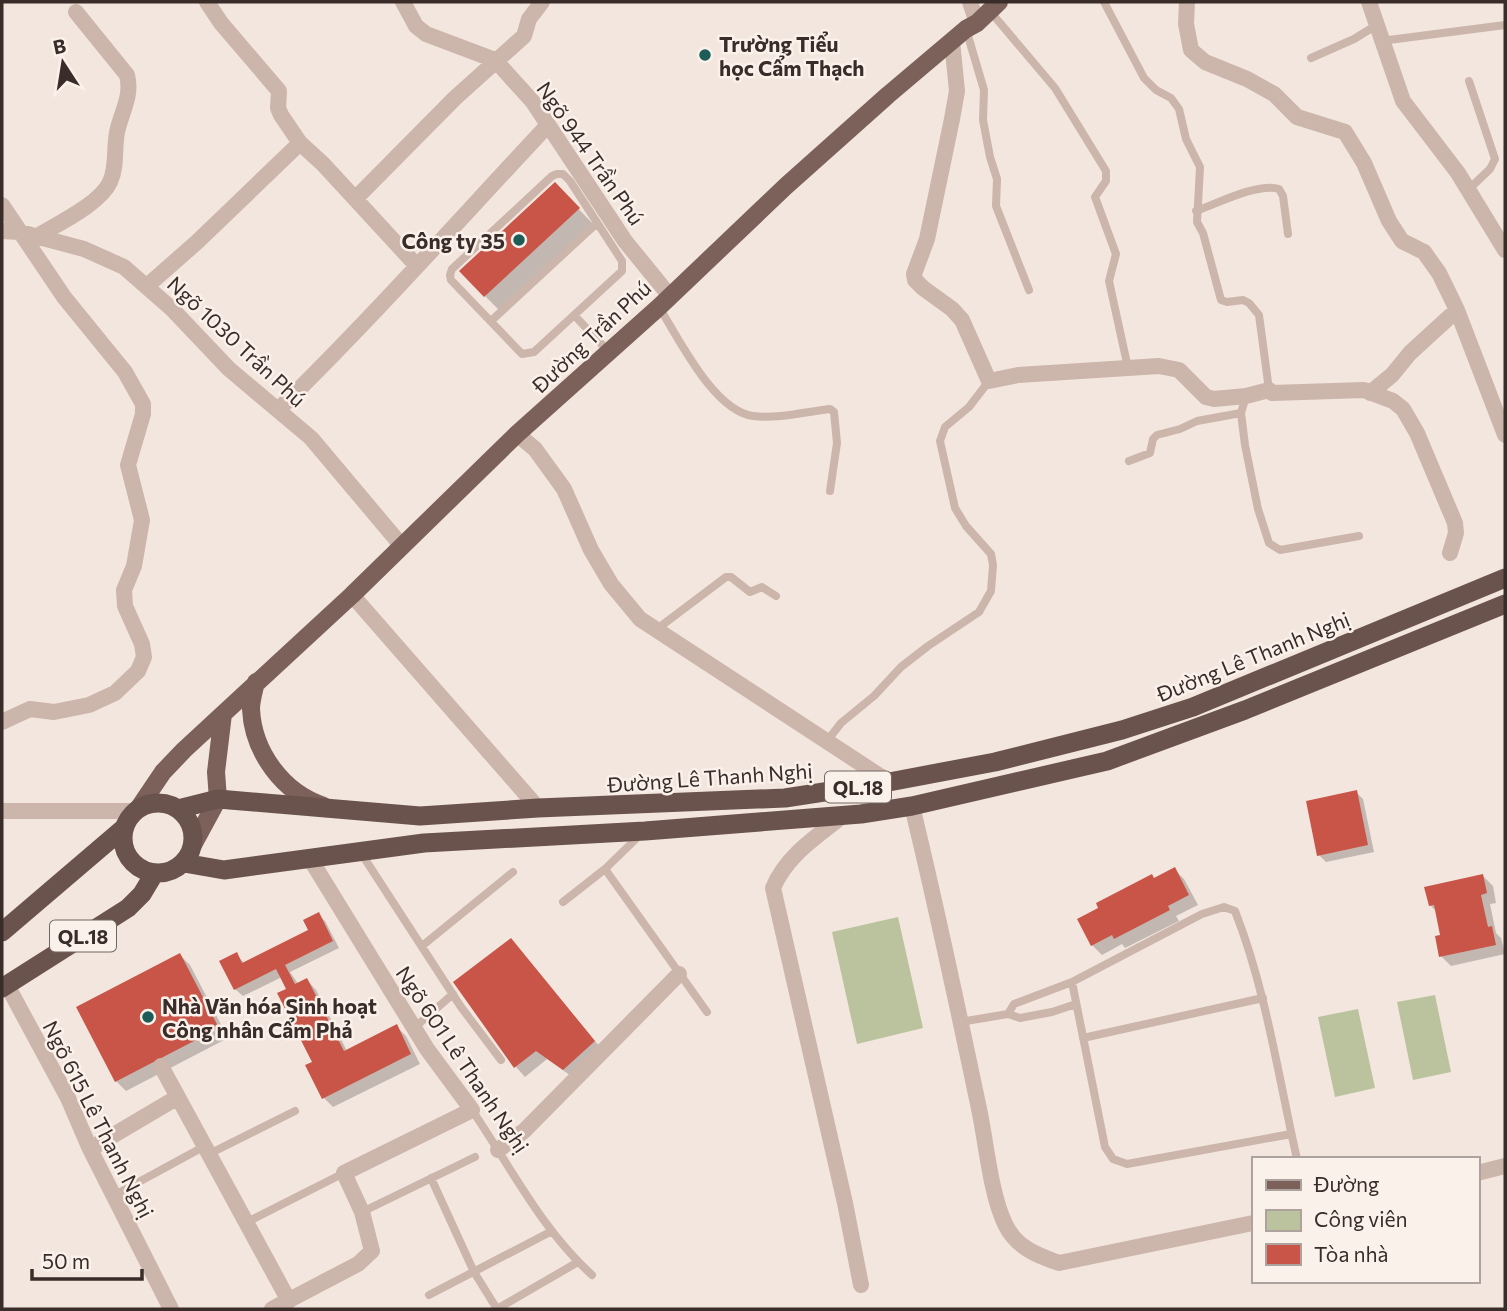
<svg xmlns="http://www.w3.org/2000/svg" width="1507" height="1311" viewBox="0 0 1507 1311" font-family="Commissioner,sans-serif">
  <style>
    .green { fill: #bbc39e }
    .shadow { fill: #0003 }
    .building { fill: #c85548 }
    .lines { fill: none; stroke-linecap: round; stroke-linejoin: round }
    .service { stroke: #ccb5aa; stroke-width: 8 }
    .minor { stroke: #ccb5aa; stroke-width: 16 }
    .primary { stroke: #7b615a; stroke-width: 18 }
    .trunk { stroke: #6a534d; stroke-width: 19 }
    .poi-dot { fill: #1e5c57; stroke: #faf1eb; stroke-width: 2.5 }
    .labels { text-anchor: middle; dominant-baseline: central; stroke-width: 5; stroke-linejoin: round; paint-order: stroke }
    .shield { fill: #faf1eb; stroke: #736763; stroke-width: 2 }
    .shield-label { font-size: 19px; font-weight: bold; fill: #392c29 }
    .poi-label { font-size: 21px; font-weight: bold; fill: #392c29; stroke: #faf1eb; text-anchor: start }
    .street-label { font-size: 21px; fill: #392c29; stroke: #faf1eb }
  </style>
  <rect width="100%" height="100%" fill="#f3e6de"/>
  <path class="green" d="M898 917 923 1028 857 1044 832 932Z
    M1435 995 1451 1072 1413 1080 1397 1002Z
    M1358 1009 1375 1088 1335 1097 1318 1017Z"/>
  <path class="shadow" d="M570 200 593 224 500 311 485 296Z
    M1356 792 1363 799 1374 852 1326 862 1319 855Z
    M1175 870 1184 879 1198 905 1176 916 1179 921 1125 948 1122 944 1102 955 1092 945 1155 880Z
    M1483 876 1493 886 1496 903 1490 904 1496 933 1501 938 1505 954 1451 966 1441 956 1442 936 1437 912 1430 905Z
    M318 914 325 921 339 948 290 972 299 985 307 980 316 990 347 1051 396 1026 406 1036 420 1064 333 1107 323 1097 314 1063 282 977 243 996 235 989 221 962 236 954 245 964 310 931Z
    M520 950 604 1052 574 1078 547 1059 525 1077 516 1067 456 983Z
    M180 955 190 965 228 1038 126 1091 116 1081Z"/>
  <path class="building" d="M555 182 580 208 484 297 459 271Z
    M1357 790 1368 845 1317 856 1306 801Z
    M1175 867 1189 895 1168 906 1170 910 1114 939 1112 935 1091 946 1077 919 1098 908 1096 903 1152 874 1154 878Z
    M1483 874 1487 893 1481 895 1488 927 1492 926 1496 945 1439 957 1435 936 1440 935 1434 905 1429 906 1424 887Z
    M319 912 333 941 285 965 295 984 307 978 344 1051 397 1024 411 1054 322 1099 305 1065 312 1062 277 993 286 989 276 969 234 990 219 961 237 952 242 963 308 930 303 920Z
    M511 938 595 1041 563 1070 536 1051 514 1068 453 982Z
    M180 953 219 1028 115 1082 76 1007Z"/>
  <g class="lines">
    <path class="service" d="M1104 2 1144 78 1156 90 1171 98 1179 109 1186 139 1200 167 1197 222 1203 233 1221 300 1227 302 1243 300 1249 303 1259 315 1269 390
      M989 10 1055 88 1106 171V181L1095 197 1116 254 1109 281 1128 368
      M966 29 984 90 983 120 990 157 997 179 996 206 1029 290
      M1381 41 1505 25
      M1311 58 1354 39 1375 26
      M557 174H563L570 181 622 261V271L534 352 522 354 451 280 450 275 452 269 552 176Z
      M1468 190 1490 169 1495 159 1469 81
      M1196 211C1216 204 1259 182 1279 189L1283 196 1288 234
      M659 307C679 339 714 411 753 416 779 419 804 412 830 409L834 412 837 443 830 491
      M574 315 609 352
      M491 321 597 223
      M1246 396 1241 413 1245 445 1258 509 1269 543 1280 550 1359 536
      M1129 461 1150 453 1153 439 1157 435 1180 429 1197 421 1241 413
      M657 629 726 577H731L750 592 762 587 776 596
      M827 741 841 723 874 696 901 667 928 646 979 612 991 591 993 565 991 554 966 526 955 508 940 441 945 427 969 407 989 381
      M361 853 461 1007 501 1060
      M605 869 707 1012
      M563 902 605 869 640 835
      M422 946 513 872
      M1072 982 1105 1147 1113 1159 1127 1164 1291 1134
      M1008 1014 1014 1004 1072 982 1202 914 1224 907 1235 911C1266 990 1278 1075 1297 1159
      M960 1022 1008 1014 1020 1018 1052 1012 1076 1004
      M414 1028 453 994
      M1083 1038 1263 998
      M472 1110C510 1166 542 1230 592 1275
      M209 1154 295 1111
      M431 1178 474 1272 497 1309 578 1262
      M113 1196 205 1146
      M362 1212 475 1157
      M247 1222 344 1173
      M429 1295 552 1231"/>
    <path class="minor" d="M207 2 221 23 279 91 278 108 281 115 300 143 323 164 416 265
      M403 2 416 26 426 34 495 60 533 102 625 241 669 295
      M970 2 977 23
      M1187 2 1186 24 1191 50 1205 62 1247 79 1274 94 1297 117 1345 132 1364 163 1389 221 1402 241 1424 252 1439 273 1457 310 1505 435
      M1369 2 1403 101 1458 173 1505 250
      M952 41 957 91 952 119 927 239 914 274 915 280 923 288 952 309 962 320 989 381 1018 375 1159 366 1179 370 1206 397 1214 399 1246 396 1269 390 1272 393 1364 390 1393 401 1403 409 1417 433 1455 523 1456 533 1450 553
      M355 199 455 98 524 36 529 19 542 2
      M2 205 64 297 125 372 143 404V414L128 465 142 520 134 566 124 590 125 606 142 644 144 657 138 671 115 693 89 705 54 712 30 709 2 722
      M2 231 20 232 84 249 124 267 172 309 229 369 311 438 401 545
      M36 237C57 224 100 204 110 182 118 165 113 145 118 128 123 109 132 95 127 75L76 12
      M147 286 197 242 300 143
      M1370 393 1392 375 1410 353 1457 310
      M279 409C372 318 459 220 548 125
      M517 434 535 449 564 489 591 550 611 584 640 619 889 782
      M352 595 538 808
      M912 806C936 905 957 1004 978 1104 986 1139 990 1193 1005 1224 1016 1247 1036 1255 1059 1263L1253 1223
      M2 811H136
      M844 815C817 836 786 856 773 888L845 1203 861 1285
      M7 985 68 1098 90 1149 171 1309
      M161 1066 289 1301
      M90 1149 178 1097
      M498 1150 524 1131 679 974
      M1477 1173 1505 1166
      M272 1309 358 1264 372 1251 362 1212 344 1173 472 1110 427 1049 309 857"/>
    <path class="primary" d="M256 682C254 691 251 700 251 709 253 752 283 793 324 806
      M138 809 163 772 184 750 352 595 517 434 659 307 786 186 888 95 966 29 977 23 999 2
      M193 845 218 799 216 772 223 714"/>
    <path class="trunk" d="M123 838a35 35 0 1 1 70 0a35 35 0 1 1-70 0Z
      M178 809 218 799 420 816 538 808 785 798 889 782 995 762 1122 730 1193 707 1505 578
      M184 863 224 870 424 843 645 831 861 814 912 806 1107 761 1245 710 1505 604
      M2 932 125 827
      M2 988 128 908 142 894 154 874"/>
  </g>
  <g class="poi-dot">
    <circle cx="705" cy="55" r="7"/>
    <circle cx="519" cy="240" r="7"/>
    <circle cx="148" cy="1017" r="7"/>
  </g>
  <g class="labels">
    <g class="shield">
      <rect x="825" y="771.5" width="66" height="31" rx="5"/>
      <rect x="50" y="920.5" width="66" height="31" rx="5"/>
    </g>
    <g class="shield-label">
      <text x="858" y="787">QL.18</text>
      <text x="83" y="936">QL.18</text>
    </g>
    <g class="poi-label">
      <text x="719" y="43">Trường Tiểu<tspan x="719" dy="24">học Cẩm Thạch</tspan></text>
      <text x="505" y="240" text-anchor="end">Công ty 35</text>
      <text x="162" y="1005">Nhà Văn hóa Sinh hoạt<tspan x="162" dy="24">Công nhân Cẩm Phả</tspan></text>
    </g>
    <g class="street-label">
      <text transform="translate(591 153) rotate(55)">Ngõ 944 Trần Phú</text>
      <text transform="translate(591 336) rotate(-43)">Đường Trần Phú</text>
      <text transform="translate(237 341) rotate(43)">Ngõ 1030 Trần Phú</text>
      <text transform="translate(1253 656) rotate(-22)">Đường Lê Thanh Nghị</text>
      <text transform="translate(710 777) rotate(-4)">Đường Lê Thanh Nghị</text>
      <text transform="translate(463 1059) rotate(56)">Ngõ 601 Lê Thanh Nghị</text>
      <text transform="translate(99 1119) rotate(63)">Ngõ 615 Lê Thanh Nghị</text>
    </g>
  </g>
  <rect width="1507" height="1311" fill="none" stroke="#392c29" stroke-width="7"/>
  <rect x="1252" y="1157" width="228" height="126" fill="#faf1eb" stroke="#ada29d" stroke-width="2"/>
  <rect x="1266" y="1180" width="35" height="10" fill="#7b615a" stroke="#ada29d" stroke-width="2"/>
  <text x="1314" y="1192" font-size="21" fill="#392c29">Đường</text>
  <rect x="1266" y="1210" width="35" height="21" fill="#bbc39e" stroke="#ada29d" stroke-width="2"/>
  <text x="1314" y="1227" font-size="21" fill="#392c29">Công viên</text>
  <rect x="1266" y="1244" width="35" height="21" fill="#c85548" stroke="#ada29d" stroke-width="2"/>
  <text x="1314" y="1262" font-size="21" fill="#392c29">Tòa nhà</text>
  <g transform="translate(63 63) rotate(348)" stroke="#faf1eb" stroke-width="5" paint-order="stroke">
  <path d="M0-5L12 26L0 18L-12 26Z" fill="#392c29"/>
  <text y="-10" font-size="19" font-weight="bold" text-anchor="middle" fill="#392c29">B</text>
  </g>
  <path d="M32 1269v10h110v-10" fill="none" stroke="#392c29" stroke-width="3.5"/>
  <text x="42" y="1269" font-size="21" fill="#392c29" stroke="#faf1eb" stroke-width="5" paint-order="stroke">50 m</text>
</svg>
